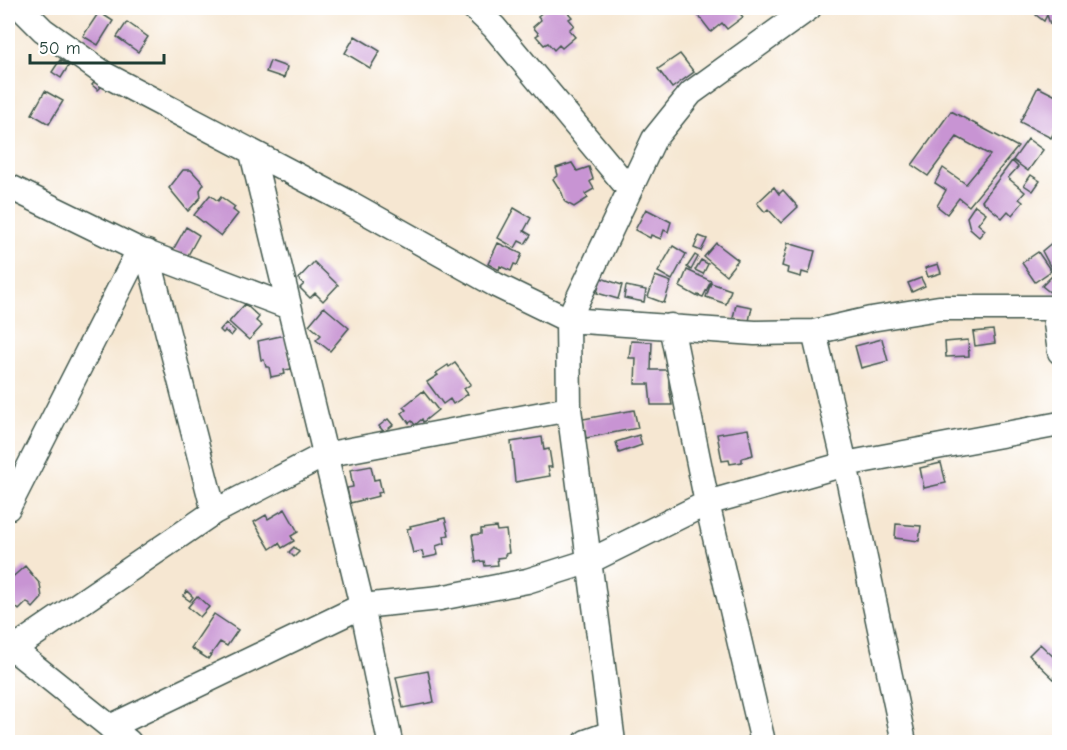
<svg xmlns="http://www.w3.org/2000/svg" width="1067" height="750" viewBox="0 0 1067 750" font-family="'Comic Neue',sans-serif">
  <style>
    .building { fill: #c894d3 }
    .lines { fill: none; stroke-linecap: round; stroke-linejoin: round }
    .minor-casing { stroke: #3f564c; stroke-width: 27 }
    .minor { stroke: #fff; stroke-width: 24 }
  </style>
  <rect width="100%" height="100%" fill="#fff"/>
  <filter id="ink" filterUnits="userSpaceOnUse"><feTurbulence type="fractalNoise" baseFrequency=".0167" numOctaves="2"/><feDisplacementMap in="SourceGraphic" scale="12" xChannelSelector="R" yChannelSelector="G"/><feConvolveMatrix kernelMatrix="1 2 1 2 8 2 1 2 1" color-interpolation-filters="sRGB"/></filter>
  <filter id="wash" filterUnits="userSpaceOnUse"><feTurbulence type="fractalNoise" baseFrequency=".008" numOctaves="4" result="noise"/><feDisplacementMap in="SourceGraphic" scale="24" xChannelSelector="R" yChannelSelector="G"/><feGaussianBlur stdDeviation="1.35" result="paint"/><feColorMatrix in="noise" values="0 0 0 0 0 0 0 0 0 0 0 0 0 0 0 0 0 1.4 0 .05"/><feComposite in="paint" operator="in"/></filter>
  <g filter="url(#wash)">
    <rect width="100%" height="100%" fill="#f6e7d2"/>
    <g id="blocks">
      <path class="building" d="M547 8H564L572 17 569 19 574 25 569 30 575 37 562 48 559 45 554 50 548 43 544 45 536 36 539 34 533 27 541 20 538 16Z
        M697 8H735L743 17 727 29 722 23 711 32 694 10Z
        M1035 8H1060V15L1054 26 1050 24 1047 15 1044 21 1036 15 1038 9Z
        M99 12 113 21 98 45 83 36Z
        M127 22 148 37 138 52 117 37Z
        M355 36 380 51 370 68 345 53Z
        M680 54 694 72 672 88 658 69Z
        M60 60 69 65 61 78 52 72Z
        M270 61 287 67 284 78 266 72Z
        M96 80 102 86 98 90 92 85Z
        M1038 87 1060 98V129L1058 131 1055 130 1051 138 1020 122Z
        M45 91 63 101 49 124 32 114Z
        M951 111 1018 147 969 206 959 198 947 214 937 206 946 190 935 183 943 168 966 184 990 155 957 137 928 176 912 165Z
        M1028 139 1043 150 1028 171 1013 160Z
        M1012 161 1018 167 1008 178 1025 192 1019 199 1023 202 1012 215 1008 211 1002 218 982 201Z
        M572 163 577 171 589 167 593 179 590 182 594 189 585 194 588 198 574 207 565 202 562 193 553 179 558 175 556 168Z
        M183 170H191L204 184 200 190 201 197 188 211 169 188Z
        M1031 175 1040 181 1033 191 1024 185Z
        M774 187 779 194 783 190 798 207 781 223 768 209 765 212 757 203Z
        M210 195 218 201 221 197 235 207 233 210 238 214 221 236 194 215Z
        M975 205 986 213 978 224 985 230 979 237 970 229 967 217Z
        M514 208 531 218 524 231 531 235 525 244 519 241 515 248 498 238Z
        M646 209 671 222 668 232 664 230 661 239 651 235 650 238 635 230Z
        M186 227 199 235 187 257 173 250Z
        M699 236 707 239 701 251 694 248Z
        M1060 236V265L1051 268 1042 251Z
        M498 243 522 254 517 265 514 264 511 271 500 266 499 270 488 264Z
        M716 243 738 260 726 275 704 257Z
        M788 243 815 251 809 274 802 272 801 277 787 273 788 268 782 266Z
        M673 246 686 254 672 280 658 272Z
        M1038 252 1051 271 1035 282 1022 263Z
        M695 255 698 257 691 270 687 267Z
        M701 260 708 264 703 274 695 270Z
        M314 262 338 285 323 301 315 293 310 298 300 288 304 284 298 279Z
        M938 264 941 273 928 277 925 268Z
        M687 270 711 281 703 297 698 295V297L680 287Z
        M1060 275V293L1052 294 1042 286 1052 276Z
        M655 276 671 282 664 303 648 297Z
        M601 278 622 285 618 299 597 293Z
        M921 278 925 286 912 292 908 283Z
        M711 283 731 290 726 304 706 297Z
        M626 286 646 290 644 302 624 298Z
        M245 304 259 317 256 321 262 326 249 340 229 322Z
        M736 304 752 307 749 321 733 318Z
        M324 307 349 328 330 351 316 340 321 335 309 325Z
        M226 323 235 331 231 336 225 331 223 333 220 330Z
        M993 330 995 343 975 346 973 332Z
        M285 335 291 369 284 370 285 374 271 377 269 367H266L264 360H261L258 341Z
        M882 339 888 361 861 368 855 346Z
        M968 340 969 356 946 357 945 342Z
        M631 341 652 342 651 370H669V388L672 405H651L649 384H635L636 358H629Z
        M455 363 471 384 464 389 468 394 453 404 450 399 443 404 427 382 438 375 436 373 448 365 449 367Z
        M423 391 438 410 423 422 422 419 415 425 412 421 409 423 402 413 406 410 403 407Z
        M634 410 638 428 586 438 583 419Z
        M388 419 393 425 384 432 379 426Z
        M748 429 753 455 742 458V462L730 464 729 460 722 461 717 434Z
        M639 435 642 445 619 453 616 442Z
        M542 437 544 450 549 449 552 467H548L550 476 515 482 511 442Z
        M941 463 946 483 924 488 920 468Z
        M371 466 374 480 379 479 382 492 378 493 379 496 350 503 347 488 353 487 350 470Z
        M285 509 298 532 291 536 294 541 282 548 279 543 270 549 254 522 266 515 268 519Z
        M445 518 449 535 444 536 445 543 436 546 438 555 424 558 422 551 413 553 407 529 411 528 410 526Z
        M896 524 921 526 919 541 895 538Z
        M496 527 497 531 506 530 509 553 505 554V557L497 558 498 565 485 566 484 561 476 562 472 535 481 534V529Z
        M294 547 299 552 294 557 289 552Z
        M25 566 40 584 42 598 33 608 27 602 19 610 8 599V581Z
        M187 591 193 597 190 601 183 596Z
        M197 596 209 607 200 617 188 607Z
        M214 614 238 630 227 646 220 642 208 659 191 648Z
        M1040 644 1060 663V685L1029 655Z
        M428 671 434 702 403 708 396 677Z"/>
    </g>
  </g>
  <g filter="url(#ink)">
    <use href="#blocks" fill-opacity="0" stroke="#3f564c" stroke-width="1.5"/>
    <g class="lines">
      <defs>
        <path id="minor" d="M21 8 43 30 106 75 346 201 496 285 568 320 755 333 814 332 871 319 939 308H1060
          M474 8 494 27 629 189
          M252 153 362 606 390 742
          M8 186 139 250 289 307
          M1054 309 1060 352
          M671 326 707 503 763 742
          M814 332 845 464 904 742
          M8 508 139 250
          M214 512 324 455 569 409
          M8 645 129 742
          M13 649 214 512 147 252
          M110 727 362 606 440 598 527 581 590 561 707 503 845 464 1060 424
          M586 742 611 733
          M613 742 569 409 568 320 654 139 691 93 809 8"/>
      </defs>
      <use href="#minor" class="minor-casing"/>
      <use href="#minor" class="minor"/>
    </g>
  </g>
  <rect width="1067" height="750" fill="none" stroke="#fff" stroke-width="30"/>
  <path d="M30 54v9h134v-9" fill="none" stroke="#1f3d34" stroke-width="3"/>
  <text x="39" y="54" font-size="18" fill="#1f3d34" stroke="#ffffff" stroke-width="4.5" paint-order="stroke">50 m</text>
</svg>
